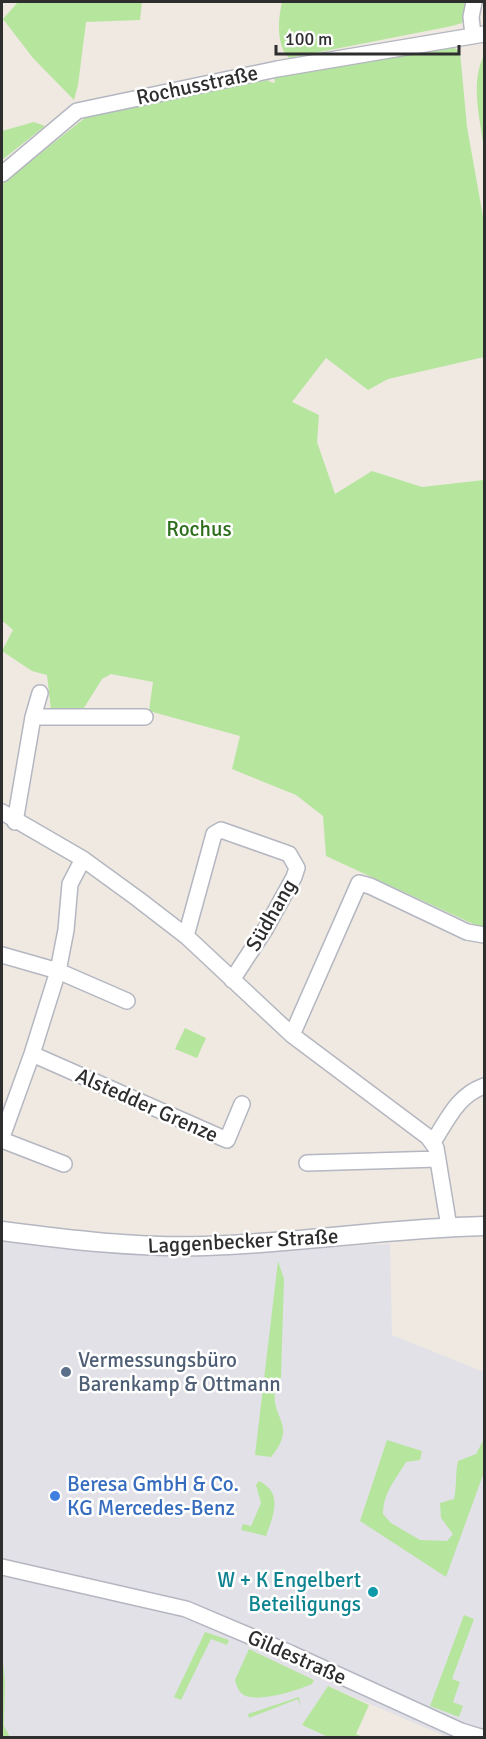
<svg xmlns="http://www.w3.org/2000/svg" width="486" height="1739" viewBox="0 0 486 1739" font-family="Signika,sans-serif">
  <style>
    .industrial { fill: #e3e1e8 }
    .green { fill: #b6e59e }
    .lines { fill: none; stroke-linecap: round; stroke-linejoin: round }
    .minor-casing { stroke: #b4b7c1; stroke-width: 18 }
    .tertiary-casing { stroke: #b4b7c1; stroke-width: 21 }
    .minor { stroke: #fff; stroke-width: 15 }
    .tertiary { stroke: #fff; stroke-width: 18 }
    .service-dot { fill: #5c6f8a; stroke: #fff; stroke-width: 2 }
    .shop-dot { fill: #3f7fe0; stroke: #fff; stroke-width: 2 }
    .culture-dot { fill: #0f9aa8; stroke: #fff; stroke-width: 2 }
    .labels { text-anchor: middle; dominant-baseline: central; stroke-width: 5; stroke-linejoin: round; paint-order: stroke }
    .street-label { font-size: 21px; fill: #2e2e2e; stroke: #fff }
    .park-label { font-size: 21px; fill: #2c6e1b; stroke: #fff }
    .service-label { font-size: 21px; fill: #4e5e75; stroke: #fff; text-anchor: start }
    .shop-label { font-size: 21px; fill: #366cbe; stroke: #fff; text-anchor: start }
    .culture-label { font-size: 21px; fill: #0d838f; stroke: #fff; text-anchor: end }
  </style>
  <rect width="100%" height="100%" fill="#efe9e1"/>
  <path class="industrial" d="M2 1237 113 1253 270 1250 390 1244 392 1335 484 1372V1737H447L328 1686 302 1725 328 1737H10L4 1727 5 1682 2 1650Z"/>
  <path class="green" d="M18 2H142L140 20 86 22 78 85 74 100 33 58 3 19Z
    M282 2H468L462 23 452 26 289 58C276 46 278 18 282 2Z
    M452 46 460 52 467 127 484 222V357L388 379 368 390 326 358 292 402 319 415 317 442 335 494 372 471 422 487 484 480V929L326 856 323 816 296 795 232 769 240 736 149 711 153 682 111 674 102 679 82 711 51 710 47 675 32 671 2 651 13 630 4 622 2 623V184L86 117 268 80 270 82 275 83 274 77Z
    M484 55V149C480 118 470 84 484 55Z
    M34 122 45 126 2 160V131Z
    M185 1028 206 1038 197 1058 175 1049Z
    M278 1261 284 1279 281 1377C279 1381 276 1386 275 1391 271 1419 298 1424 271 1457L255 1455Z
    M484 1439V1472L446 1577 360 1521 387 1440 422 1451 420 1460 406 1462C396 1479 383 1493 383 1514L391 1523 420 1540 447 1541 453 1534 441 1518 440 1503 454 1499C457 1486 455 1474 458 1461L476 1454Z
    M259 1481C284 1493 273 1516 266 1536L241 1530 243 1524 251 1526 261 1503 256 1485Z
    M464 1615 474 1619 452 1679 460 1682 453 1702 463 1706 459 1717 430 1706Z
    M205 1632 229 1640 227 1645 211 1639 181 1700 174 1697Z
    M249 1649 314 1680 312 1684C299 1690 253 1705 241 1693 238 1690 236 1684 235 1680Z
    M2 1650 5 1682 4 1726 10 1737H2Z
    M328 1686 369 1705 356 1734 363 1737H328L302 1725Z
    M299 1697 301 1707 298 1699 249 1718 248 1714Z"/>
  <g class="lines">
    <defs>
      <path id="minor" d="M473 35 471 17 474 2
        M2 174 77 111 277 69 484 34
        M33 717H145
        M2 812 83 859 138 899 186 936 292 1035 428 1137 436 1148 449 1227
        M15 822 33 717 40 693
        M186 936 214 834 221 830 289 854 297 868 294 877 266 928 232 980
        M2 955 58 971 127 1001
        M292 1035 359 883 370 886 467 932 484 935
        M32 1054 227 1140 242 1104
        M2 1137 32 1054 58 971 66 930 70 884 83 859
        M2 1140 64 1164
        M433 1142C448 1119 457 1096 484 1086
        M307 1163 438 1159
        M2 1567 186 1609 290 1653 461 1731 484 1738"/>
      <path id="tertiary" d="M2 1231C70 1240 138 1248 206 1246 299 1243 392 1228 484 1226"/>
    </defs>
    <use href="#minor" class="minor-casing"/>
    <use href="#tertiary" class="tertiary-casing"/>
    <use href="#minor" class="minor"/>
    <use href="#tertiary" class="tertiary"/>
  </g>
  <circle class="service-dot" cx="66" cy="1372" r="6"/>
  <circle class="shop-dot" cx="55" cy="1496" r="6"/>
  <circle class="culture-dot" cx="373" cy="1592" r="6"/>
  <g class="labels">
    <g class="street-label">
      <text transform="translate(197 85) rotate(-12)">Rochusstraße</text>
      <text transform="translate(271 915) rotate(-60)">Südhang</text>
      <text transform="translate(147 1105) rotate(24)">Alstedder Grenze</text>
      <text transform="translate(243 1241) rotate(-3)">Laggenbecker Straße</text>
      <text transform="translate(297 1657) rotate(24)">Gildestraße</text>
    </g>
    <g class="park-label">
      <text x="199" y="529">Rochus</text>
    </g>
    <g class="service-label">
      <text x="78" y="1360">Vermessungsbüro<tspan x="78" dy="24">Barenkamp &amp; Ottmann</tspan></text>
    </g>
    <g class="shop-label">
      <text x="67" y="1484">Beresa GmbH &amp; Co.<tspan x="67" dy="24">KG Mercedes-Benz</tspan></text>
    </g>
    <g class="culture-label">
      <text x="361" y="1580">W + K Engelbert<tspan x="361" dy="24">Beteiligungs</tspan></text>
    </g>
  </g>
  <rect width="486" height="1739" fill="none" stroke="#2e2e2e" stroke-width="6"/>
  <path d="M276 45v9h183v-9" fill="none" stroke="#2e2e2e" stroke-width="3"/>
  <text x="285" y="45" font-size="18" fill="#2e2e2e" stroke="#ffffff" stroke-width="4.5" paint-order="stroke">100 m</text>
</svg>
